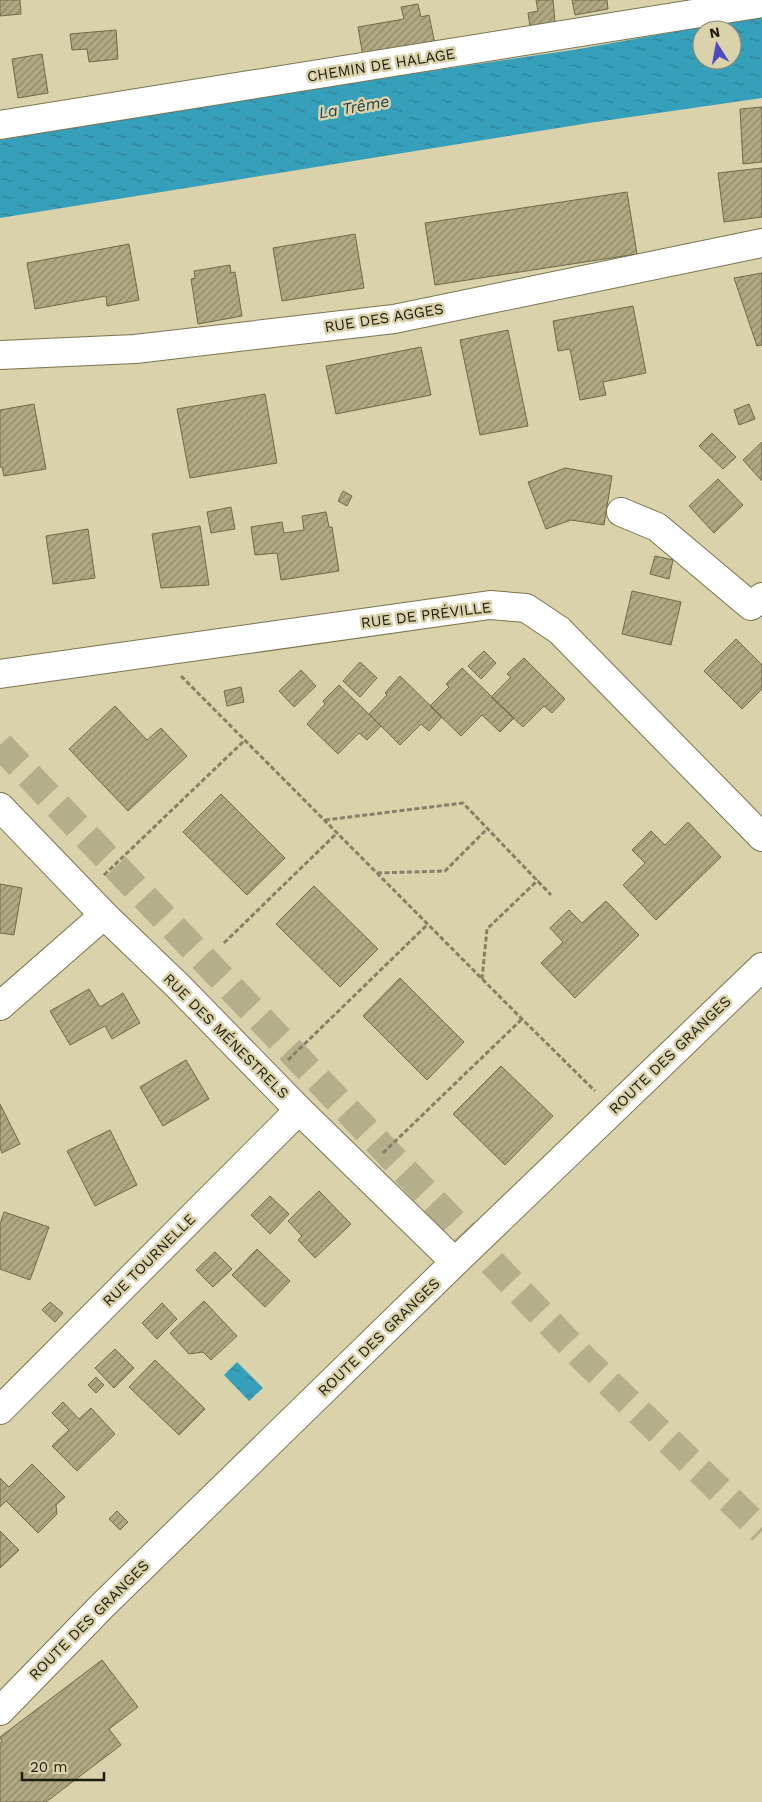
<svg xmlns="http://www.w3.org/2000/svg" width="762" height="1802" viewBox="0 0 762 1802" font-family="'Work Sans',sans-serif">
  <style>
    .water { fill: url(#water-ripples); fill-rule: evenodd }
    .building { fill: url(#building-hatch); stroke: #716a46 }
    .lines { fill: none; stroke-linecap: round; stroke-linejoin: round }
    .trunk-tunnel { stroke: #b5ae8b; stroke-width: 28; stroke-dasharray: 28 14; stroke-linecap: butt }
    .minor-casing { stroke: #7b7450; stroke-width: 30 }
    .path { stroke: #868064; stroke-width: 3; stroke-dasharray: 5 2.5; stroke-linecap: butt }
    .minor { stroke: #fff; stroke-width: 28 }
    .labels { text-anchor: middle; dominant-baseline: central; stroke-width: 5; stroke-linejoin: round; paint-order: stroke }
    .street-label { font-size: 15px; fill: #1f1c0d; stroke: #dad2ab }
    .water-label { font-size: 16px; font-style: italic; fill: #203f48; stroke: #dad2ab }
  </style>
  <defs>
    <pattern id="water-ripples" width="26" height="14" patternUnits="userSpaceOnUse" patternTransform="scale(1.25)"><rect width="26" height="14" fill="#369fba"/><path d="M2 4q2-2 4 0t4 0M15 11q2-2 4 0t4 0" fill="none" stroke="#2d8196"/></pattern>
    <pattern id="building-hatch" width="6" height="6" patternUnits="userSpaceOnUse" patternTransform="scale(1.25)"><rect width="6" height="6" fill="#afa882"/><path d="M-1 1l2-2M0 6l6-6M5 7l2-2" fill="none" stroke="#8e8869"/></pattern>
  </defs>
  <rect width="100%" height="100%" fill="#dad2ab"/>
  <path class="water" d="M762 16V98L589 123 0 218V140L213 103 579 49ZM702 30H732V60H702Z
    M237 1362 263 1388 249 1401 224 1375Z"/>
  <path class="building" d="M0 0H20L21 14 0 16Z
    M536 0H553L555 22 530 26 528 13 538 11Z
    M572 0H607L608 9 575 15Z
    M418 4 421 17 429 15 435 44 363 57 358 27 404 19 401 7Z
    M116 30 118 59 89 62 87 49 72 50 70 34Z
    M42 54 48 93 18 98 12 59Z
    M762 107V162L743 164 740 109Z
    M762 168V217L724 222 718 173Z
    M627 192 637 254 435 285 425 223Z
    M355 234 364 288 282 301 273 248Z
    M129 244 139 300 107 306 106 296 35 309 27 263Z
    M230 265 231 273 235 272 242 316 198 324 191 279 195 278 194 271Z
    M762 273V345L757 346 734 278Z
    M633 306 646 373 603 382 606 395 580 400 570 349 558 351 553 321Z
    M508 330 528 426 480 435 460 340Z
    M421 347 431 395 336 414 326 366Z
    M265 394 277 463 190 478 177 409Z
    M34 404 46 469 4 476 2 467H0V410Z
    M749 404 755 419 739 425 734 410Z
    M712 433 736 457 723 469 699 446Z
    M762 442V481L743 460Z
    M565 468 612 476 604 525 571 520 546 529 528 482Z
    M718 479 743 505 714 533 689 506Z
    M343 491 352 496 347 506 338 501Z
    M231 507 235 529 211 533 207 512Z
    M326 512 329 527H332L339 571 281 580 277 553 255 555 251 527 282 522 284 533 304 530 302 516Z
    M200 526 209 585 161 588 152 534Z
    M88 529 95 578 53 584 46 536Z
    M655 556 673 560 669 579 650 574Z
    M632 591 681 602 671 645 622 634Z
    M736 639 762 665V689L742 709 704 671Z
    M484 651 496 663 481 679 468 666Z
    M524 658 565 699 552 713 544 706 523 727 491 697 511 677 507 674Z
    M360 662 377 678 360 697 343 681Z
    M462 668 514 718 500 732 482 715 461 736 430 706 449 687 446 684Z
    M301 670 316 686 294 707 279 691Z
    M400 676 442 717 429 731 421 724 400 745 369 714 387 695 385 693Z
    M339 685 381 726 367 740 359 733 338 754 307 724 325 704 323 701Z
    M241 687 244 702 227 706 224 691Z
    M115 706 147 740 161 728 187 756 128 811 69 749Z
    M221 794 285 858 247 895 183 832Z
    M688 822 721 857 656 920 623 885 645 863 632 850 651 831 665 845Z
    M0 884 22 888 14 935 0 933Z
    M314 886 378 949 340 987 276 924Z
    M606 901 639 935 575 998 541 963 563 942 550 928 569 910 582 923Z
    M400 978 464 1042 427 1080 363 1016Z
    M89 989 100 1007 123 993 140 1023 112 1039 105 1026 70 1045 50 1011Z
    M186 1060 209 1099 163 1126 140 1087Z
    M501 1066 553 1116 505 1165 453 1114Z
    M0 1104 20 1144 2 1153 0 1148Z
    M110 1130 137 1185 95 1206 67 1151Z
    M319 1191 351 1224 315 1258 298 1240 302 1236 288 1221Z
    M270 1196 289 1214 270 1234 251 1215Z
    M4 1212 49 1227 30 1280 0 1269V1224Z
    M257 1249 290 1281 265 1307 232 1275Z
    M215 1252 232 1269 213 1287 196 1270Z
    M204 1301 237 1336 211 1360 203 1352 189 1354 170 1333Z
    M50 1302 63 1313 55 1322 42 1310Z
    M162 1303 177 1319 157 1339 142 1323Z
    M115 1349 134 1368 114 1388 95 1368Z
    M155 1360 205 1409 179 1435 129 1387Z
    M96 1377 104 1385 96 1393 88 1385Z
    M63 1402 79 1419 91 1408 115 1434 77 1471 52 1446 69 1430 52 1413Z
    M32 1464 65 1497 56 1505 57 1514 38 1533 6 1501 0 1507V1478L9 1487Z
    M117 1511 128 1522 120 1530 109 1519Z
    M0 1531 19 1550 0 1568Z
    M102 1660 138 1707 109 1729 121 1745 46 1802H0V1743L2 1742 0 1737Z"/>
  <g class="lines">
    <path class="trunk-tunnel" d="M0 745 582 1357 762 1531"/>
    <defs>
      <path id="minor" d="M0 125 762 3
        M0 355 135 349 394 319 762 243
        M621 512 657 527 751 606 762 597
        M0 674 490 605 526 608 559 630 762 837
        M0 807 104 915 178 986 299 1110 455 1262
        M0 1006 104 915
        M0 1410 299 1110
        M0 1711 102 1606 455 1262 762 967"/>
    </defs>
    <use href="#minor" class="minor-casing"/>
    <path class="path" d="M181 676 522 1019 595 1091
      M325 820 463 803 551 895
      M377 873 445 871 487 829
      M104 875 245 740
      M224 943 337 833
      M482 979 487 929 538 880
      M288 1060 428 924
      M383 1153 522 1019"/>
    <use href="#minor" class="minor"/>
  </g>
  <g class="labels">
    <g class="street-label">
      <text transform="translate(381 65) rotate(-9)">CHEMIN DE HALAGE</text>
      <text transform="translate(384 318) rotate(-9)">RUE DES AGGES</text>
      <text transform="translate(426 615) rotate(-7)">RUE DE PRÉVILLE</text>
      <text transform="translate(226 1036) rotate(45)">RUE DES MÉNESTRELS</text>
      <text transform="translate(670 1055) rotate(-44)">ROUTE DES GRANGES</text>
      <text transform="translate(149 1260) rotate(-45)">RUE TOURNELLE</text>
      <text transform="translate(379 1337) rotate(-44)">ROUTE DES GRANGES</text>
      <text transform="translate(89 1620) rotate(-45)">ROUTE DES GRANGES</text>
    </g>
    <g class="water-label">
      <text transform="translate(354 107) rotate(-10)">La Trême</text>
    </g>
  </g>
  <g transform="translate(717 45) rotate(349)"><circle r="24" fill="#dad2ab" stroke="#8f896c"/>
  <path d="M0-4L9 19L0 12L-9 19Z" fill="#4e4ac1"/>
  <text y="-8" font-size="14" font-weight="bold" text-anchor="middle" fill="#1f1c0d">N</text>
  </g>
  <path d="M22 1772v8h82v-8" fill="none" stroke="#1f1c0d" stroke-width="2.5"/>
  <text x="30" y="1772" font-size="15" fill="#1f1c0d" stroke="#dad2ab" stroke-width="4" paint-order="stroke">20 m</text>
</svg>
